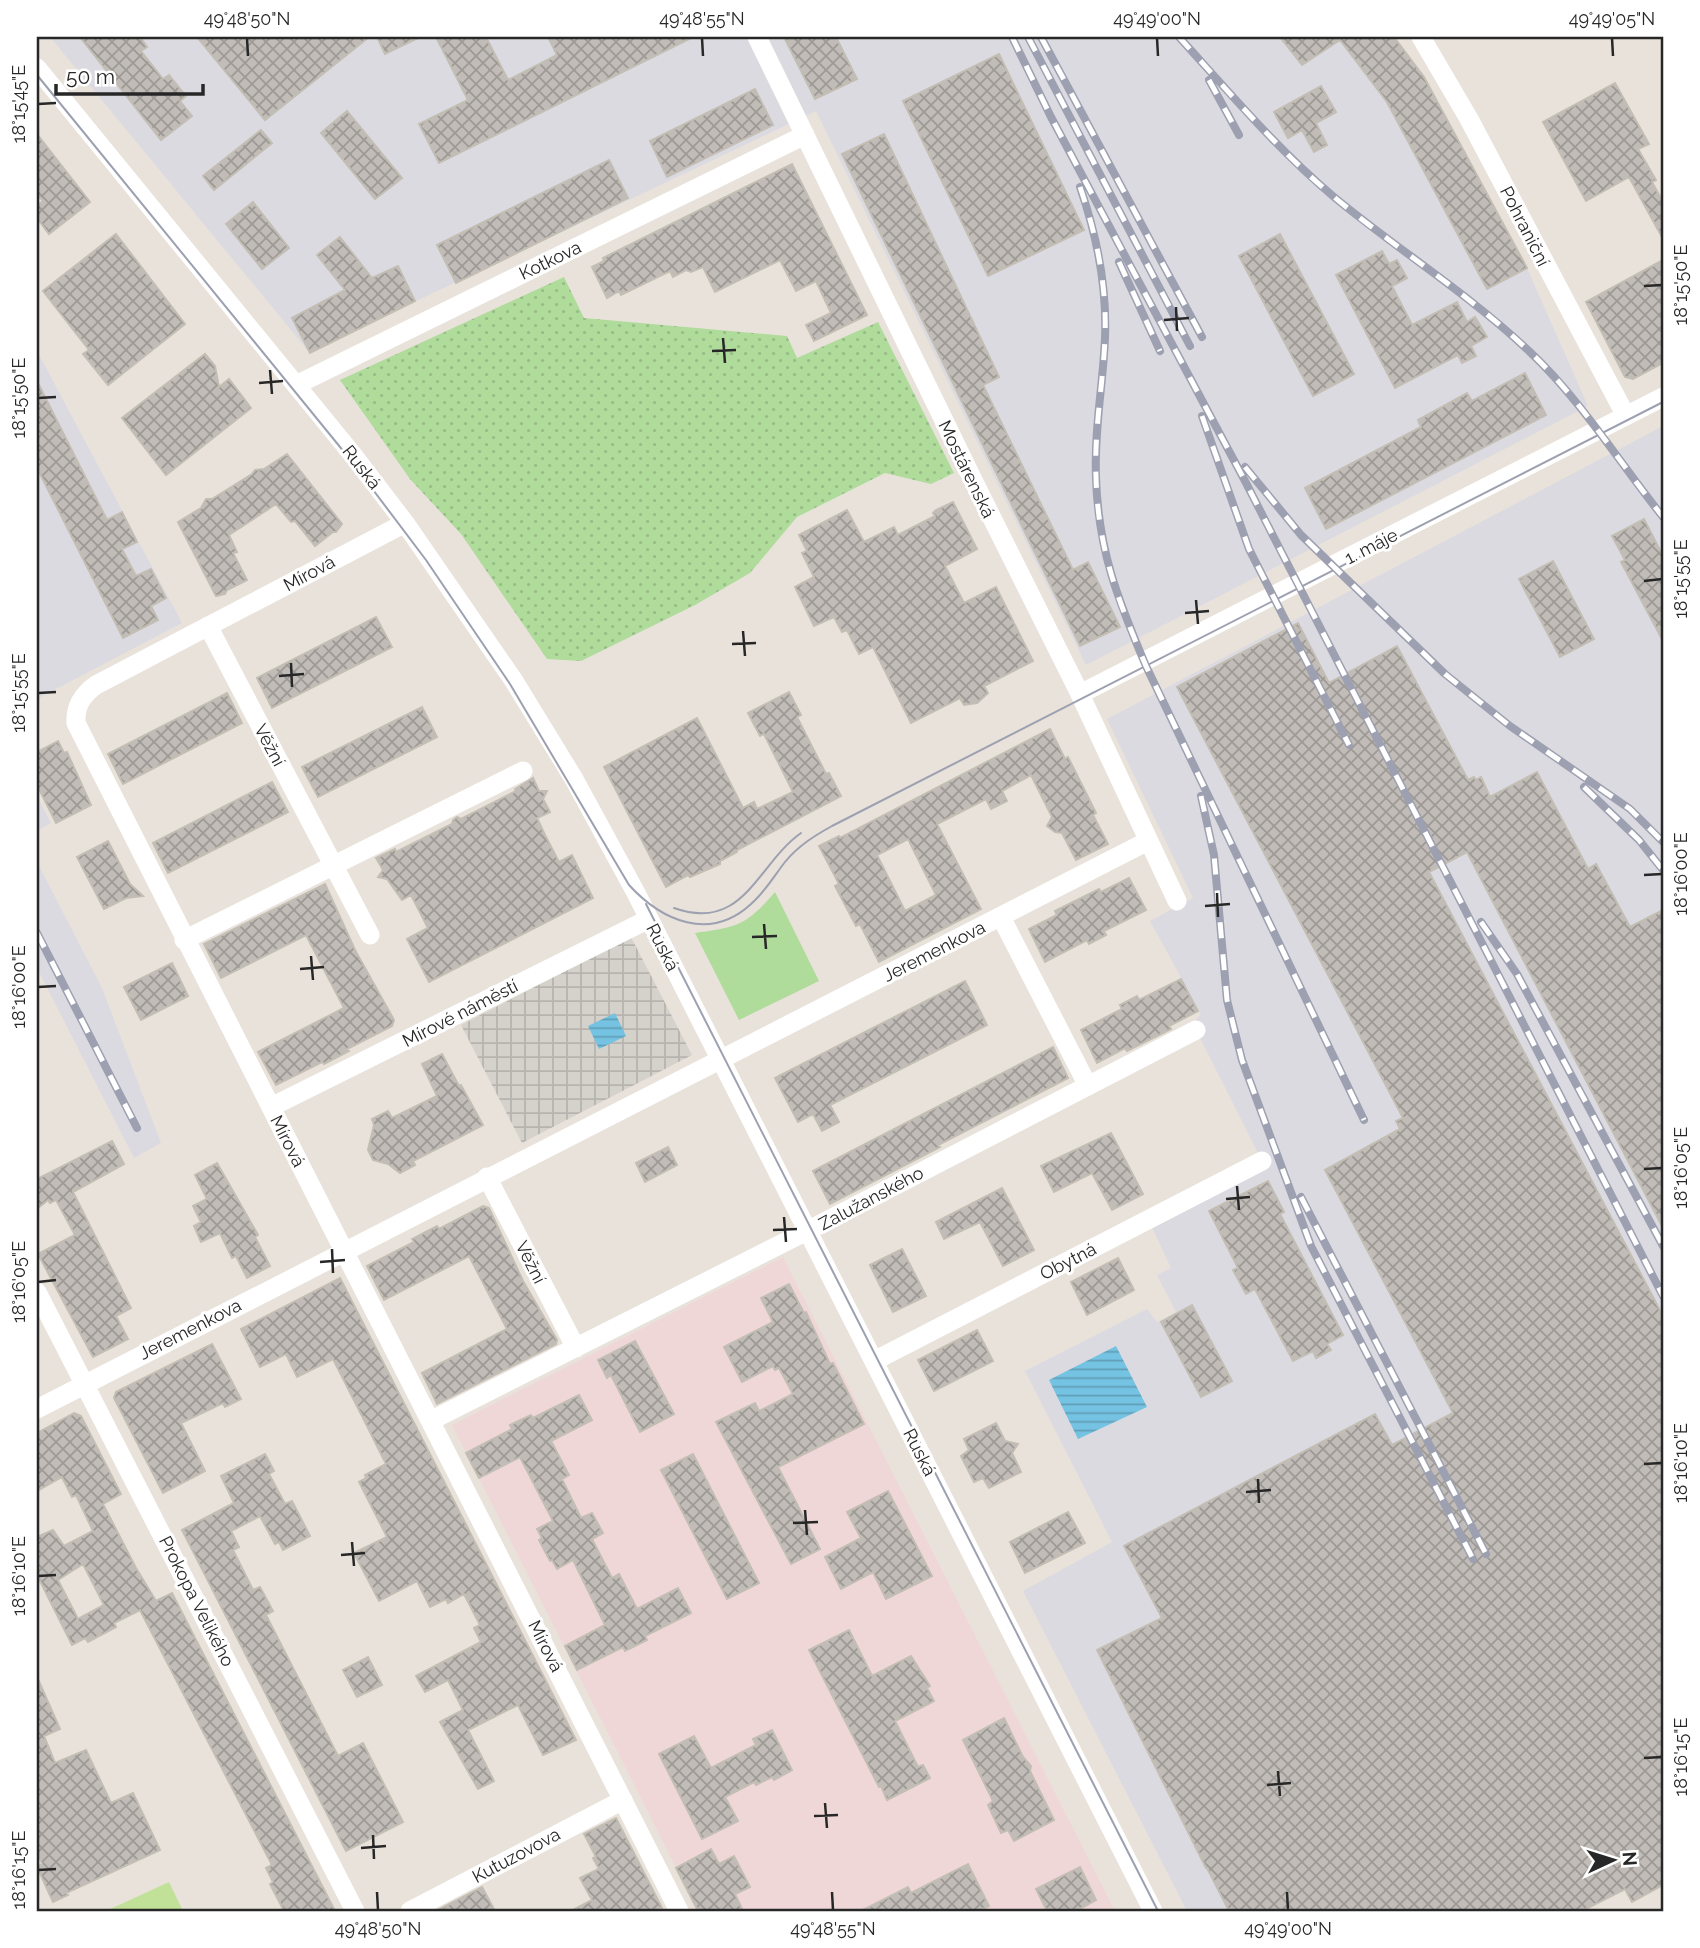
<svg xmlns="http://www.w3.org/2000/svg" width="1700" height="1948" viewBox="0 0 1700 1948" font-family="Raleway,sans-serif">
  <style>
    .industrial { fill: #dcdae1 }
    .medical { fill: #efd7d8 }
    .grass { fill: #afdb9b }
    .park { fill: url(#park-dots) }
    .pitch { fill: #c0e197 }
    .plaza { fill: url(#plaza-grid) }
    .water { fill: url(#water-rules) }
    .building { fill: url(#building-cross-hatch); stroke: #c3beb4; stroke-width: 2; fill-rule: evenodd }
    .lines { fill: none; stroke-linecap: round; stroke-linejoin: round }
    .minor { stroke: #fff; stroke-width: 19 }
    .tram { stroke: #9da0b0; stroke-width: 2 }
    .rail-casing { stroke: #9da0b0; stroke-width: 8 }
    .rail { stroke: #fff; stroke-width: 5; stroke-dasharray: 16; stroke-linecap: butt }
    .ticks { fill: none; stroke: #272727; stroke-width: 2.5 }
    .labels { text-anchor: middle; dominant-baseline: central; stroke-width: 6; stroke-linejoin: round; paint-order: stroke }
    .street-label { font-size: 18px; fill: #272727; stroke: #fff }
    .neatline { fill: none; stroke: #272727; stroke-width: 2.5 }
    .ticks-label { font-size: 18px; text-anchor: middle; fill: #272727 }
  </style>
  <defs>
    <pattern id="park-dots" width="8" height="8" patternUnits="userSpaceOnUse" patternTransform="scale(1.75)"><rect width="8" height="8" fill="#afdb9b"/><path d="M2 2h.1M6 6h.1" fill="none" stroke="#97bc86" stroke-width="1.8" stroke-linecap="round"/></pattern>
    <pattern id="plaza-grid" width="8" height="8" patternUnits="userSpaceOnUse" patternTransform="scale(1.75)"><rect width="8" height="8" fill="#d5d2cc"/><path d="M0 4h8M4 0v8" fill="none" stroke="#b7b4af"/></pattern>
    <pattern id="water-rules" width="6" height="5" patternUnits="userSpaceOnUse" patternTransform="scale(1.75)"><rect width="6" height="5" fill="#75c3e2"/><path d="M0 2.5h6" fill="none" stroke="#609eb7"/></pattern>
    <pattern id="building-cross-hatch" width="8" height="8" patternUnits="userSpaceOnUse" patternTransform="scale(1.75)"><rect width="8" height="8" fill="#c1bcb7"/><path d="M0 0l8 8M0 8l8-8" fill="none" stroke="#9d9995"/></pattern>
  </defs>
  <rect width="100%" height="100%" fill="#e9e2da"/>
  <path class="industrial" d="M50 37H1394L1426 81 1527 268 1588 406 1086 665 816 111 309 352Z
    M37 351 182 623 37 699Z
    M1663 426V1885L1632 1902 1624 1889 1582 1911H1187L1023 1591 1112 1542 1025 1371 1147 1309 1157 1322 1176 1312 1157 1275 1171 1268 1151 1225 1262 1161 1196 1030 1193 1023 1201 1014 1150 921 1193 898 1107 719Z
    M37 796 51 823 37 831Z
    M37 862 102 988 161 1143 134 1158 37 968Z"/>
  <path class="medical" d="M783 1257 1115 1911H698L452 1425Z"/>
  <path class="grass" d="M775 892 819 981 739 1020 695 933C737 927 746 926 775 892Z"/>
  <path class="park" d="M564 277 584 318 787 336 797 358 878 322 954 473 931 484 885 473 797 517 750 573 695 605 581 661 547 659 461 534 410 479 340 380Z"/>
  <path class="pitch" d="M169 1882 183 1911H106Z"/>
  <path class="plaza" d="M631 937 692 1055 522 1143 461 1025Z"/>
  <path class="water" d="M615 1013 626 1036 599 1049 588 1026Z
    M1116 1346 1147 1407 1078 1439 1049 1380Z"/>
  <path class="building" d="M80 37H140L147 47 141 51 163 79 169 75 186 96 180 101 192 116 161 140Z
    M197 37H369L265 120Z
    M377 37H420L385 54Z
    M436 37H486L508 80 557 55 548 37H693L439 163 419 124 468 100Z
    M784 37H836L857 79 815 99Z
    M1280 37H1394L1424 77 1527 268 1487 289 1387 102 1340 40 1302 65Z
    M999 54 1084 230 988 276 903 101Z
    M1615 83 1649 144 1638 149 1656 180 1652 182 1663 202V239L1629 177 1586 201 1543 122Z
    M1321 86 1336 112 1316 123 1327 145 1314 152 1302 130 1288 138 1274 112Z
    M755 89 773 125 667 177 650 141Z
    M347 111 402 178 375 199 321 133Z
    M261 130 272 143 214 190 203 176Z
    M37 134 90 202 49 234 37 218V206L43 201 37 194Z
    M884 134 999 377 983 385 1073 570 1088 562 1120 627 1080 646 842 154Z
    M609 160 628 198 456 283 437 245Z
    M792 164 867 315 814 341 806 325 831 313 816 281 796 291 780 260 715 292 703 267 691 272 686 270 673 277 670 271 621 295 619 291 607 298 592 267 604 261 603 258Z
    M253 202 289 248 262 269 226 224Z
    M116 234 185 324 108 385 83 354 89 350 43 291Z
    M1280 234 1354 374 1313 396 1239 256Z
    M340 237 372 278 398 266 415 301 310 353 292 318 345 290 317 255Z
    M1382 251 1389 264 1397 260 1407 278 1392 286 1412 325 1457 302 1467 322 1475 317 1487 337 1471 346 1476 356 1462 363 1458 355 1395 388 1336 275Z
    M1663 260V363L1633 379 1625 377 1586 302Z
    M205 354 215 366 219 387 229 379 251 408 166 475 122 418Z
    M1525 373 1546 415 1326 529 1305 488 1421 427 1418 420 1467 393 1472 401Z
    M37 381 107 520 122 512 137 542 122 549 136 576 151 569 166 598 151 606 158 620 123 638 37 468Z
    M287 454 342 524 336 532H333L315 546 295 521 291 522 276 504 229 535 237 552 233 553 247 580 227 590 225 594 216 596 178 522 201 508 206 499H212L252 474 255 470 264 469Z
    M953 502 977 549 945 566 964 603 996 587 1033 661 984 686 988 693 977 703 964 705 960 698 911 723 873 647 859 654 847 630 842 632 834 617 814 626 795 587 814 577 802 553 807 551 799 535 847 510 864 542 894 527 898 535 935 516 933 513 936 510Z
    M1644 519 1663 556V641L1621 562 1625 560 1612 536Z
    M1553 561 1594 639 1560 657 1519 579Z
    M376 617 392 647 272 708 257 678Z
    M1298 623 1329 683 1397 646 1468 780 1474 777 1476 780 1481 777 1490 797 1537 772 1588 869 1596 864 1630 927 1663 910V1228L1467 852 1429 872 1663 1316V1885L1632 1902 1625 1889 1582 1911H1229L1207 1868H1206L1097 1650 1162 1618 1124 1546 1375 1414 1392 1445 1453 1413 1325 1170 1400 1129 1396 1121 1403 1118 1177 687Z
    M789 692 801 715 797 717 826 774 829 773 841 796 737 850V852L720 861V864L690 877 688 875 666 887 604 767 697 718 743 808 754 802 757 809 793 792 764 734 760 736 748 713Z
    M227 693 242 723 123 784 108 754Z
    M422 707 437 737 318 797 302 767Z
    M1050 729 1065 759 1068 757 1096 813 1093 815 1108 844 1076 860 1062 833 1055 832 1047 826 1052 817 1031 775 1002 791 1007 801 991 809 986 799 937 824 981 909 879 962 860 924 856 926 835 886 839 884 819 846 839 836 840 838ZM908 839 936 895 905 911 877 855Z
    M58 741 64 753 67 752 91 805 56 823 37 785V752Z
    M533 778 539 791H547L543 799 550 812 537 818 545 835 559 862 572 855 593 898 429 982 407 939 428 928 411 895 402 900 387 879 378 877 383 870 376 858 395 849 396 852 452 824 453 820 457 817 461 819 516 791 515 789Z
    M272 782 288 812 168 873 153 843Z
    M108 841 130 884 143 896 126 898 104 909 77 857Z
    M1129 878 1146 910 1104 931 1106 935 1089 944 1087 940 1045 962 1029 929 1057 915 1055 911 1099 889 1101 892Z
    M325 884 355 950 394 1020 392 1026 347 1049 349 1051 324 1064 322 1062 276 1085 258 1052 344 1008 306 935 221 978 204 944Z
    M172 963 188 996 141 1020 124 987Z
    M1181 979 1198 1011 1169 1026 1171 1029 1127 1051 1125 1048 1097 1063 1081 1030 1122 1009 1120 1005 1137 996 1139 1000Z
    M965 981 987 1025 830 1105 839 1122 822 1131 813 1114 798 1122 775 1078Z
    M1053 1047 1068 1078 938 1145 940 1147 830 1204 813 1171Z
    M442 1054 459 1086 461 1085 483 1125 413 1161 415 1165 400 1173 388 1164 373 1160 368 1150 374 1125 372 1119 388 1111 392 1118 437 1096 422 1064Z
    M1111 1133 1143 1194 1112 1210 1092 1173 1054 1192 1041 1166Z
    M112 1141 124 1164 73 1192 131 1308 116 1316 128 1339 93 1357 38 1254 75 1235 56 1200 50 1203 48 1200 37 1209V1179Z
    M668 1147 677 1165 645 1182 636 1163Z
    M217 1163 258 1235 255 1237 270 1266 247 1278 236 1256 232 1258 220 1233 201 1242 194 1226 201 1222 193 1206 207 1199 195 1175Z
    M1268 1181 1284 1212 1280 1214 1343 1335 1327 1344 1331 1350 1316 1358 1313 1351 1293 1361 1255 1289 1246 1294 1233 1270 1238 1268 1209 1211Z
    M1002 1188 1034 1250 1003 1266 980 1222 944 1239 936 1222Z
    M483 1206 489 1208 523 1281 557 1340 556 1344 437 1404 422 1373 507 1329 469 1256 384 1300 367 1266 414 1242 412 1239 437 1226 439 1229Z
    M902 1249 926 1296 893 1312 870 1265Z
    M1118 1258 1134 1290 1087 1315 1071 1282Z
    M340 1278 576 1740 543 1755 518 1705 468 1730 494 1781 478 1789 440 1722 463 1710 448 1680 425 1692 416 1676 481 1642 474 1628 480 1625 464 1594 448 1603 446 1599 430 1607 417 1581 379 1601 354 1553 387 1537 359 1482 366 1478 365 1475 386 1464 362 1416 333 1359 297 1377 286 1354 260 1367 241 1329Z
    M789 1284 804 1313 806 1312 830 1364 833 1363 864 1424 778 1467 820 1549 791 1564 716 1422 755 1403 759 1411 793 1394 779 1368 775 1370 773 1366 742 1382 724 1347 773 1322 761 1298Z
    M1192 1305 1232 1381 1201 1397 1161 1322Z
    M977 1330 993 1361 934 1391 918 1360Z
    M635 1341 674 1414 640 1432 611 1375 607 1378 598 1360Z
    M212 1344 241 1399 225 1407 223 1403 181 1423 205 1471 163 1493 114 1398 116 1392Z
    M579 1395 592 1420 551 1441 569 1475 562 1479 581 1518 592 1513 603 1533 592 1539 612 1578 619 1574 637 1609 678 1588 691 1613 645 1636 647 1640 625 1651 623 1647 577 1670 565 1646 605 1625 573 1560 557 1569 552 1560 550 1561 539 1540 542 1538 537 1529 553 1521 520 1457 479 1478 466 1453 512 1429 510 1425 531 1415 533 1418Z
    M74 1413 81 1416 121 1494 103 1504 136 1568 156 1601 172 1593 335 1911H284L270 1884 273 1882 266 1868 272 1865 140 1610 114 1623 116 1627 88 1642 85 1638 72 1645 37 1575V1537L53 1530 64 1546 93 1531 76 1495 72 1497 62 1477 37 1491V1433ZM83 1564 104 1605 78 1619 58 1580Z
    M996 1423 1005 1441 1018 1444 1012 1453 1021 1472 989 1488 983 1478 974 1482 961 1456 969 1450 964 1439Z
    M265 1454 274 1471 269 1474 285 1504 292 1501 310 1536 283 1550 279 1542 275 1544 260 1516 231 1531 239 1547 233 1550 253 1590 260 1587 273 1611 266 1615 338 1756 363 1743 403 1822 346 1851 182 1530 234 1503 221 1476Z
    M693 1454 759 1583 727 1599 661 1470Z
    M888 1491 932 1576 886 1599 873 1572 841 1589 825 1557 861 1538 847 1512Z
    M1068 1512 1085 1543 1025 1573 1010 1542Z
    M849 1630 872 1676 911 1656 930 1686 927 1688 934 1701 895 1721 918 1767 923 1765 930 1778 887 1800 881 1786 879 1787 809 1650Z
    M368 1657 382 1685 357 1697 343 1670Z
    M37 1677 60 1729 44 1736 55 1763 86 1750 111 1803 133 1793 160 1850 66 1893 68 1895 53 1902 37 1867 42 1864 37 1851Z
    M1004 1718 1023 1757 1031 1766 1030 1771 1054 1820 1014 1841 1008 1830 1001 1833 988 1805 993 1801 963 1740Z
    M772 1730 792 1770 774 1780 772 1777 756 1785 754 1782 725 1797 738 1821 702 1839 659 1754 694 1736 711 1768 756 1745 753 1739Z
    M616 1818 662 1908 652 1911H571L592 1900 580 1878 599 1869 593 1858 596 1857 584 1834Z
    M711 1849 719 1864 734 1856 750 1887 735 1894 743 1911H698L676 1868Z
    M968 1864 989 1906 978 1911H861L908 1887 911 1893Z
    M1080 1867 1096 1900 1076 1911H1047L1036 1889Z
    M482 1887 495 1911H436Z"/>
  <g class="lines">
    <path class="minor" d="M757 37 973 480 1078 690 1177 901
      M1421 37 1469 119 1626 416
      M37 68 353 455 405 523 514 681 574 779 636 893 1153 1911
      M296 385 805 135
      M405 523 96 685C82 695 75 706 76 723L679 1911
      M208 626 370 935
      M1080 694 1663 397
      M1001 917 1088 1086
      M184 940 523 771
      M271 1107 649 919
      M487 1177 576 1348
      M37 1292 355 1911
      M874 1361 1262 1161
      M37 1409 1148 841
      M432 1420 807 1231 1196 1030
      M410 1911 623 1800"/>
    <path class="tram" d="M37 75 349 458 426 560 510 684 629 885C662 921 710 942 751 904 765 892 774 876 785 862 798 846 814 836 832 826L1663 402
      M646 904 1158 1911
      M674 908C744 933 757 864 801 833"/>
    <defs>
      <path id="rail" d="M1012 37 1051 117 1245 481 1663 1296
        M1028 37 1190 346
        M1041 37 1202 337
        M1179 37C1229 92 1277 149 1334 197 1398 250 1469 294 1530 352 1581 400 1619 462 1663 517
        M1209 80 1239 135
        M1080 187C1097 236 1107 287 1105 338 1103 385 1094 430 1096 477 1098 550 1118 600 1146 666L1364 1120
        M1119 262 1160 351
        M1202 416 1249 549 1349 745
        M1245 467 1301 535 1445 674 1510 726 1630 809 1663 842
        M1584 787 1639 840 1663 870
        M1201 796 1214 855 1227 1000 1242 1060 1311 1246 1473 1559
        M1481 922 1517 974 1663 1246
        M37 933 137 1128
        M1301 1197 1486 1554"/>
    </defs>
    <use href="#rail" class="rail-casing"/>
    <use href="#rail" class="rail"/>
  </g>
  <path class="ticks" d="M247 38 248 56M702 38 703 56M1157 38 1158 56M1612 38 1613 56M38 104 56 103M1644 286 1662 285M1176 307 1177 331M1164 320 1189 318M723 338 725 363M712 351 736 350M270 370 272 394M259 383 283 381M38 398 56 397M1644 581 1662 579M1196 600 1198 624M1185 613 1209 611M743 631 745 656M732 644 756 643M291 663 292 687M279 676 304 674M38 693 56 692M1644 875 1662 874M1217 893 1218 917M1205 906 1230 904M764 924 766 949M752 937 777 936M311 956 313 980M300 969 324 967M38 987 56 986M1644 1169 1662 1168M1237 1186 1239 1210M1226 1199 1250 1197M784 1217 786 1242M773 1230 797 1229M332 1249 333 1273M320 1262 345 1260M38 1282 56 1280M1644 1464 1662 1463M1258 1479 1259 1503M1246 1492 1271 1490M805 1510 807 1535M793 1523 818 1522M352 1542 354 1566M341 1555 365 1553M38 1576 56 1575M1644 1758 1662 1757M1278 1771 1280 1796M1267 1785 1291 1783M825 1803 827 1828M814 1816 838 1815M373 1835 374 1859M361 1848 386 1846M38 1870 56 1869M377 1892 378 1910M832 1892 833 1910M1287 1892 1288 1910"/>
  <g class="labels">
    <g class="street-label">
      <text transform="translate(1525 226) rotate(63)">Pohraniční</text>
      <text transform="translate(550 260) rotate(-26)">Kotkova</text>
      <text transform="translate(362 467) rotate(52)">Ruská</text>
      <text transform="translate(967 469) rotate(64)">Mostárenská</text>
      <text transform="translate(1371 546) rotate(-27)">1. máje</text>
      <text transform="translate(309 573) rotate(-28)">Mírová</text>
      <text transform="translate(270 745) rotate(62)">Věžní</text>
      <text transform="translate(663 947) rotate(63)">Ruská</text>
      <text transform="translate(934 951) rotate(-27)">Jeremenkova</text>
      <text transform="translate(460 1013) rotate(-27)">Mírové náměstí</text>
      <text transform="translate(288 1141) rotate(63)">Mírová</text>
      <text transform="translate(871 1198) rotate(-28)">Zalužanského</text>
      <text transform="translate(1068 1261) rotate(-27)">Obytná</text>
      <text transform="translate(531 1262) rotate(63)">Věžní</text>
      <text transform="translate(190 1329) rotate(-27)">Jeremenkova</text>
      <text transform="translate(920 1452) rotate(63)">Ruská</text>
      <text transform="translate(197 1601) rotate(63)">Prokopa Velikého</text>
      <text transform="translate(546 1646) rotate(63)">Mírová</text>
      <text transform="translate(516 1855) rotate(-28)">Kutuzovova</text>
    </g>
  </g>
  <rect width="1700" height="1948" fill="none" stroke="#ffffff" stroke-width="77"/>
  <g transform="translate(1613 1860) rotate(86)" stroke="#ffffff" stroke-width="5" paint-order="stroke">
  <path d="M0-5L12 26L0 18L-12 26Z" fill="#272727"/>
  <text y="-10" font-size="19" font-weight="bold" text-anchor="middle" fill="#272727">N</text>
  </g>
  <path d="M56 84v10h147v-10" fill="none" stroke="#272727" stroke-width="3.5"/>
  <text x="66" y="84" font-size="21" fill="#272727" stroke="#ffffff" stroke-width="5" paint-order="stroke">50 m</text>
  <rect x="38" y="38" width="1624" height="1872" class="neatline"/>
  <g class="ticks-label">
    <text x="247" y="25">49°48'50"N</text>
    <text x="702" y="25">49°48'55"N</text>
    <text x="1157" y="25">49°49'00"N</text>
    <text x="1612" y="25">49°49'05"N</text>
    <text transform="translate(19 104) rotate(-90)" y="6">18°15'45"E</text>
    <text transform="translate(1681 285) rotate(-90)" y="6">18°15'50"E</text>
    <text transform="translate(19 398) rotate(-90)" y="6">18°15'50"E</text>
    <text transform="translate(1681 579) rotate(-90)" y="6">18°15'55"E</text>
    <text transform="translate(19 693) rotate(-90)" y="6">18°15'55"E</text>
    <text transform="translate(1681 874) rotate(-90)" y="6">18°16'00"E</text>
    <text transform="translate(19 987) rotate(-90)" y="6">18°16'00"E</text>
    <text transform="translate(1681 1168) rotate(-90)" y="6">18°16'05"E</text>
    <text transform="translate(19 1282) rotate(-90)" y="6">18°16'05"E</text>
    <text transform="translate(1681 1463) rotate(-90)" y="6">18°16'10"E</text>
    <text transform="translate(19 1576) rotate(-90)" y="6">18°16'10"E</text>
    <text transform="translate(1681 1757) rotate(-90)" y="6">18°16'15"E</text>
    <text transform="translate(19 1870) rotate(-90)" y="6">18°16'15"E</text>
    <text x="378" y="1935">49°48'50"N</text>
    <text x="833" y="1935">49°48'55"N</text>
    <text x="1288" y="1935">49°49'00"N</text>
  </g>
</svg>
